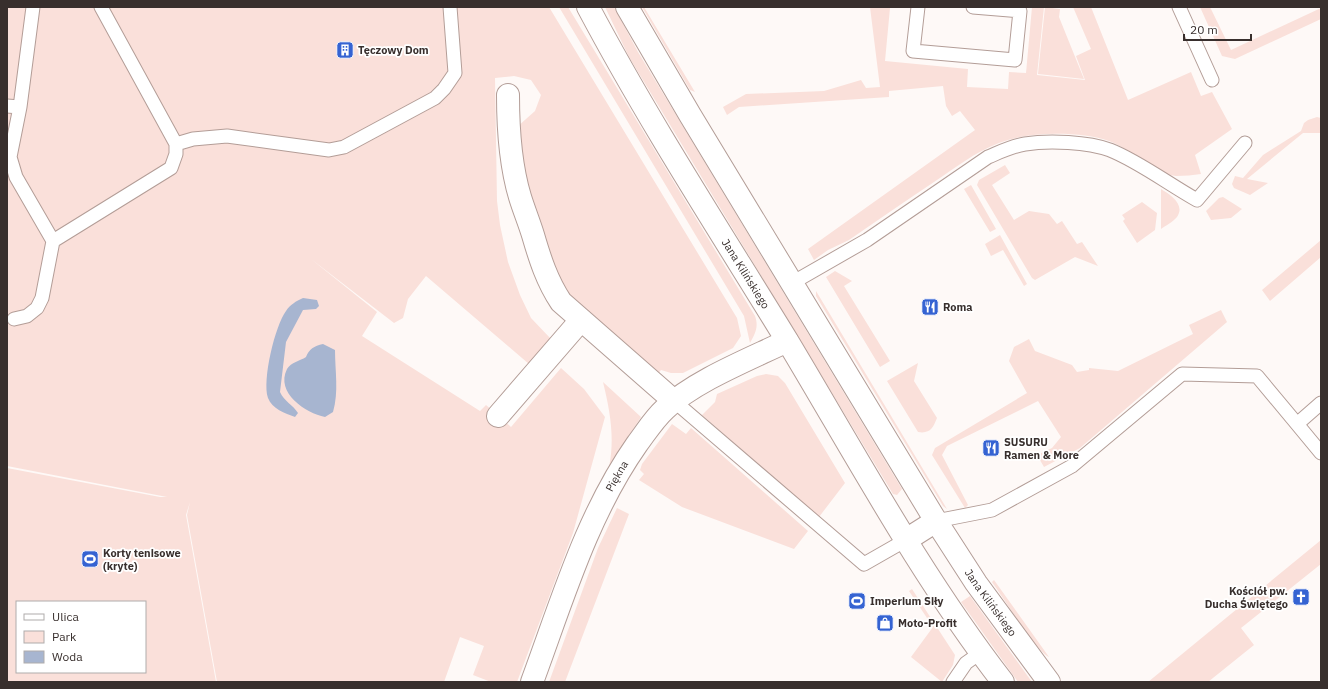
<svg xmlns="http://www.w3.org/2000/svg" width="1328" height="689" viewBox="0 0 1328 689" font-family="'IBM Plex Sans',sans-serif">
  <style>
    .green { fill: #fae0da; fill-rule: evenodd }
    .water { fill: #a7b5d0 }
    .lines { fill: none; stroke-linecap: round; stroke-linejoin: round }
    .service-casing { stroke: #b39d97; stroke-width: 15 }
    .minor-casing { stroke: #b39d97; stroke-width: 24 }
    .tertiary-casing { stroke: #b39d97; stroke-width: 24 }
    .service { stroke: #fff; stroke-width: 13 }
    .minor { stroke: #fff; stroke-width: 22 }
    .tertiary { stroke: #fff; stroke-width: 22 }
    .labels { text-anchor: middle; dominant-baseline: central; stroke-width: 3.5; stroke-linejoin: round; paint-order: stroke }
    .poi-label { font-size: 11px; font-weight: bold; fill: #382f2d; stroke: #fff; text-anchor: start }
    .street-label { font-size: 11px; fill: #382f2d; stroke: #fff }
  </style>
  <rect width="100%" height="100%" fill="#fef9f7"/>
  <path class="green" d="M7 7H549L737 318 741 336 733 348 683 373H671L661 370 657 375 564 293 523 173 517 127 535 111 541 95 531 80 514 76 495 78 497 201 500 225 508 262 520 295 531 318 551 339 529 364 426 276 408 299 403 318 394 323 311 259 377 312 362 336 480 411 486 405 511 427 561 368 584 389 605 417 573 533 517 682H491L473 675 484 646 460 637 444 682H217L187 515 190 502 186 515 216 682H7V468L160 497H167L7 466ZM17 602H145V672H17Z
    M559 7H568L755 316C759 327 755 334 750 343L744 316Z
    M605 7H614L638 52 902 489 897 495 893 494 629 57Z
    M642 7H644L695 92 690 90Z
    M870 7 890 8 885 61 968 69 967 87 1008 89 1009 72 1026 73 1032 7H1044L1037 75 1085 80 1076 56 1091 49 1073 7H1091L1128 100 1191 72 1201 96 1212 92 1232 129 1195 155 1201 174C1193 175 1185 176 1176 176 1152 173 1132 149 1109 141 1080 131 1028 131 999 143 975 152 955 168 934 182 905 201 877 221 849 240L828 250 814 260 808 249 975 130 960 111 952 116 946 106 943 86 889 91V97L739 107 727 115 723 107 746 94 824 91 861 80 866 88 880 87Z
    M1045 7 1060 9 1059 17 1084 79 1038 74Z
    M1200 7H1210L1231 50 1321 8V19L1235 59 1222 56Z
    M1317 117 1321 118V133H1303L1247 179 1268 183 1250 195 1234 188 1232 184 1235 176 1243 178 1263 155 1301 131 1304 123 1308 120Z
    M1005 165 1010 173 992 185 1014 220 1029 211 1049 214 1057 224 1062 221 1077 244 1082 242 1098 266 1075 257 1035 280 1032 278 977 185 979 180Z
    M971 185 996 229 990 232 964 189Z
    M1161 189C1169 194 1186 204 1177 217 1173 222 1165 226 1161 229Z
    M1223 197 1242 209 1231 218 1211 220 1206 211 1219 198Z
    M1142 202 1157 213 1155 230 1137 243 1123 221 1125 219 1122 215Z
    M1000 235 1027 284 1024 286 1003 250 991 256 985 244Z
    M1321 240V257L1270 301 1262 290Z
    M835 271 852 281 844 286 890 361 880 367 826 277Z
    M816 291 947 509 943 506 816 296Z
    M1221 310 1227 322 1080 448 1044 467 1037 455 1052 448 1061 437 1038 401 947 446 942 455 968 505 965 508 932 455 935 448 1027 393 1009 361 1014 347 1029 339 1035 351 1072 365 1077 372 1089 370V368L1118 371 1193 334 1189 325Z
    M918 363 914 381 937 418C933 428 930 434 918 432L887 381Z
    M766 374 778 376 785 383 845 483 819 517 702 415 715 402 717 394 757 376Z
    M603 382 641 417 609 467C615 438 610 411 603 382Z
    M672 424 686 434 691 428 808 531 794 549 682 507 639 480 644 474 640 470 642 464Z
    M617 508 629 514 565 682H549L598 548Z
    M1321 540V564L1241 628 1254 645 1208 682H1148Z
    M994 580 1049 657C1037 652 1002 596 992 582Z
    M912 589 955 655 953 665 942 682 911 657 933 627 909 591Z
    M970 596 1032 682H1018L961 602Z"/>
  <path class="water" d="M303 298 317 300 319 306 316 309 303 310 286 342 280 392C284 401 293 405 298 413L295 417C285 413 272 409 268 398 262 380 275 326 286 311 290 305 296 301 303 298Z
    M323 344 335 350C335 371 339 392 333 412L325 417C306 413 275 393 287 369 291 362 300 361 306 357 309 349 314 346 323 344Z"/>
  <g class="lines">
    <defs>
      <path id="service" d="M918 7 913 51 1015 60 1020 11 973 7
        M1179 7 1212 80
        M7 106 20 107
        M176 144 193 139 227 136 329 150 344 147 435 98 444 89 455 73 450 7
        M53 241 171 168 176 154V144L101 7
        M792 283 867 240 988 157C1000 152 1012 146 1025 144 1049 140 1088 142 1110 150 1138 161 1170 185 1197 200L1245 143
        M14 319 27 316 37 308 42 298 53 241 16 177 10 157 20 107 33 7
        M674 401 864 564 906 540
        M1297 424 1321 453
        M936 521 992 510 1072 466 1182 374 1257 376 1297 424 1321 403
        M953 682 966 663 980 653"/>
      <g id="minor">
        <path d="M508 95C508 129 510 164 520 197 524 210 529 222 533 235 540 259 547 281 561 302L674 401"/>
        <path d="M498 416 581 320"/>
        <path id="s1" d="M532 682C562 601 587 515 637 444 646 432 654 419 665 409 694 381 750 359 787 341"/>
      </g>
      <g id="tertiary">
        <path id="s2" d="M588 7C649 122 720 231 788 342 857 457 921 576 1003 682"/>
        <path id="s3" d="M627 7 690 115 936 521 976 583 1049 682"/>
        <path d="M906 540 936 521"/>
      </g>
    </defs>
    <use href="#service" class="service-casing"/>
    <use href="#minor" class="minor-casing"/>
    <use href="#tertiary" class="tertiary-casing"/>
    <use href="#service" class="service"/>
    <use href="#minor" class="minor"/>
    <use href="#tertiary" class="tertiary"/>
  </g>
  <defs>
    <symbol id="building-square" viewBox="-11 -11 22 22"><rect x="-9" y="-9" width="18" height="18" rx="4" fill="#3563d2" stroke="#fff"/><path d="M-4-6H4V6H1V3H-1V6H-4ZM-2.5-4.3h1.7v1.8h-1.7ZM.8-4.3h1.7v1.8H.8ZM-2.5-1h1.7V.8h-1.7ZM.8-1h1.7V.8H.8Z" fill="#fff"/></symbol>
    <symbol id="restaurant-square" viewBox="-11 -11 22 22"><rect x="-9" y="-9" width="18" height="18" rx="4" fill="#3563d2" stroke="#fff"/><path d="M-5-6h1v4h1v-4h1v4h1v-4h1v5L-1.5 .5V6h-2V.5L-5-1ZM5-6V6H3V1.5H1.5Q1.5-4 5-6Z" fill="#fff"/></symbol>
    <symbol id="stadium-square" viewBox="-11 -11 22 22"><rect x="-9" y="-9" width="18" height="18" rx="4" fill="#3563d2" stroke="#fff"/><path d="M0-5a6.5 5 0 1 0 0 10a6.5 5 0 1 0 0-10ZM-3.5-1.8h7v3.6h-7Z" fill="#fff"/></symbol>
    <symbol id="church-square" viewBox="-11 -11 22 22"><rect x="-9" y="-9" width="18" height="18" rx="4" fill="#3563d2" stroke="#fff"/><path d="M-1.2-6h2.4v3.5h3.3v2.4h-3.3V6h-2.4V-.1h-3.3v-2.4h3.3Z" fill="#fff"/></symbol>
    <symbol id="shop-square" viewBox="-11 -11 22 22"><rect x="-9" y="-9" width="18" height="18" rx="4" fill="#3563d2" stroke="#fff"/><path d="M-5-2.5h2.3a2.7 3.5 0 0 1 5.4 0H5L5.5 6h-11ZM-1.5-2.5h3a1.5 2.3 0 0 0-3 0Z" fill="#fff"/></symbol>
  </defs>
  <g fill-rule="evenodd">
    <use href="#building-square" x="335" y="40" width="20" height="20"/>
    <use href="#restaurant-square" x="920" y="297" width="20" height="20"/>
    <use href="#restaurant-square" x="981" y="438" width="20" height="20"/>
    <use href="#stadium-square" x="80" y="549" width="20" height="20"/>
    <use href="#church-square" x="1291" y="587" width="20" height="20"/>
    <use href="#stadium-square" x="847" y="591" width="20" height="20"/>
    <use href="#shop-square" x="875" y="613" width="20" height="20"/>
  </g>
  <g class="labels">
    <g class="poi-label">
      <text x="358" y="50">Tęczowy Dom</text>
      <text x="943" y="307">Roma</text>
      <text x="1004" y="442">SUSURU<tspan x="1004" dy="13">Ramen &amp; More</tspan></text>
      <text x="103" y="553">Korty tenisowe<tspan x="103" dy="13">(kryte)</tspan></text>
      <text x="1288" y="591" text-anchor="end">Kościół pw.<tspan x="1288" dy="13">Ducha Świętego</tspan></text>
      <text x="870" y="601">Imperium Siły</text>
      <text x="898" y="623">Moto-Profit</text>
    </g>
    <g class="street-label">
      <text stroke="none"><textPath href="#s2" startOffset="310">Jana Kilińskiego</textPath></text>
      <text stroke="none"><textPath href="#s1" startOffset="223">Piękna</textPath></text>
      <text stroke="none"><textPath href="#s3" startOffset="698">Jana Kilińskiego</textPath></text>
    </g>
  </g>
  <rect width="1328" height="689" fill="none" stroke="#382f2d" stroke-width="16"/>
  <rect x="16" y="601" width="130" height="72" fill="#ffffff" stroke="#afacab"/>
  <rect x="24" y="614" width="20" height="6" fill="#ffffff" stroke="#afacab"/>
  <text x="52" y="621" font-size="12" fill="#382f2d">Ulica</text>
  <rect x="24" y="631" width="20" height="12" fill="#fae0da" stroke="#afacab"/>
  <text x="52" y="641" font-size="12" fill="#382f2d">Park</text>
  <rect x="24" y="651" width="20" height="12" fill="#a7b5d0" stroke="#afacab"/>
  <text x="52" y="661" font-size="12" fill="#382f2d">Woda</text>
  <path d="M1184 34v6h67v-6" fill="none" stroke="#382f2d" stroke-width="2"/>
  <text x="1190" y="34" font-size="12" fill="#382f2d" stroke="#ffffff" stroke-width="3" paint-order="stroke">20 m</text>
</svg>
